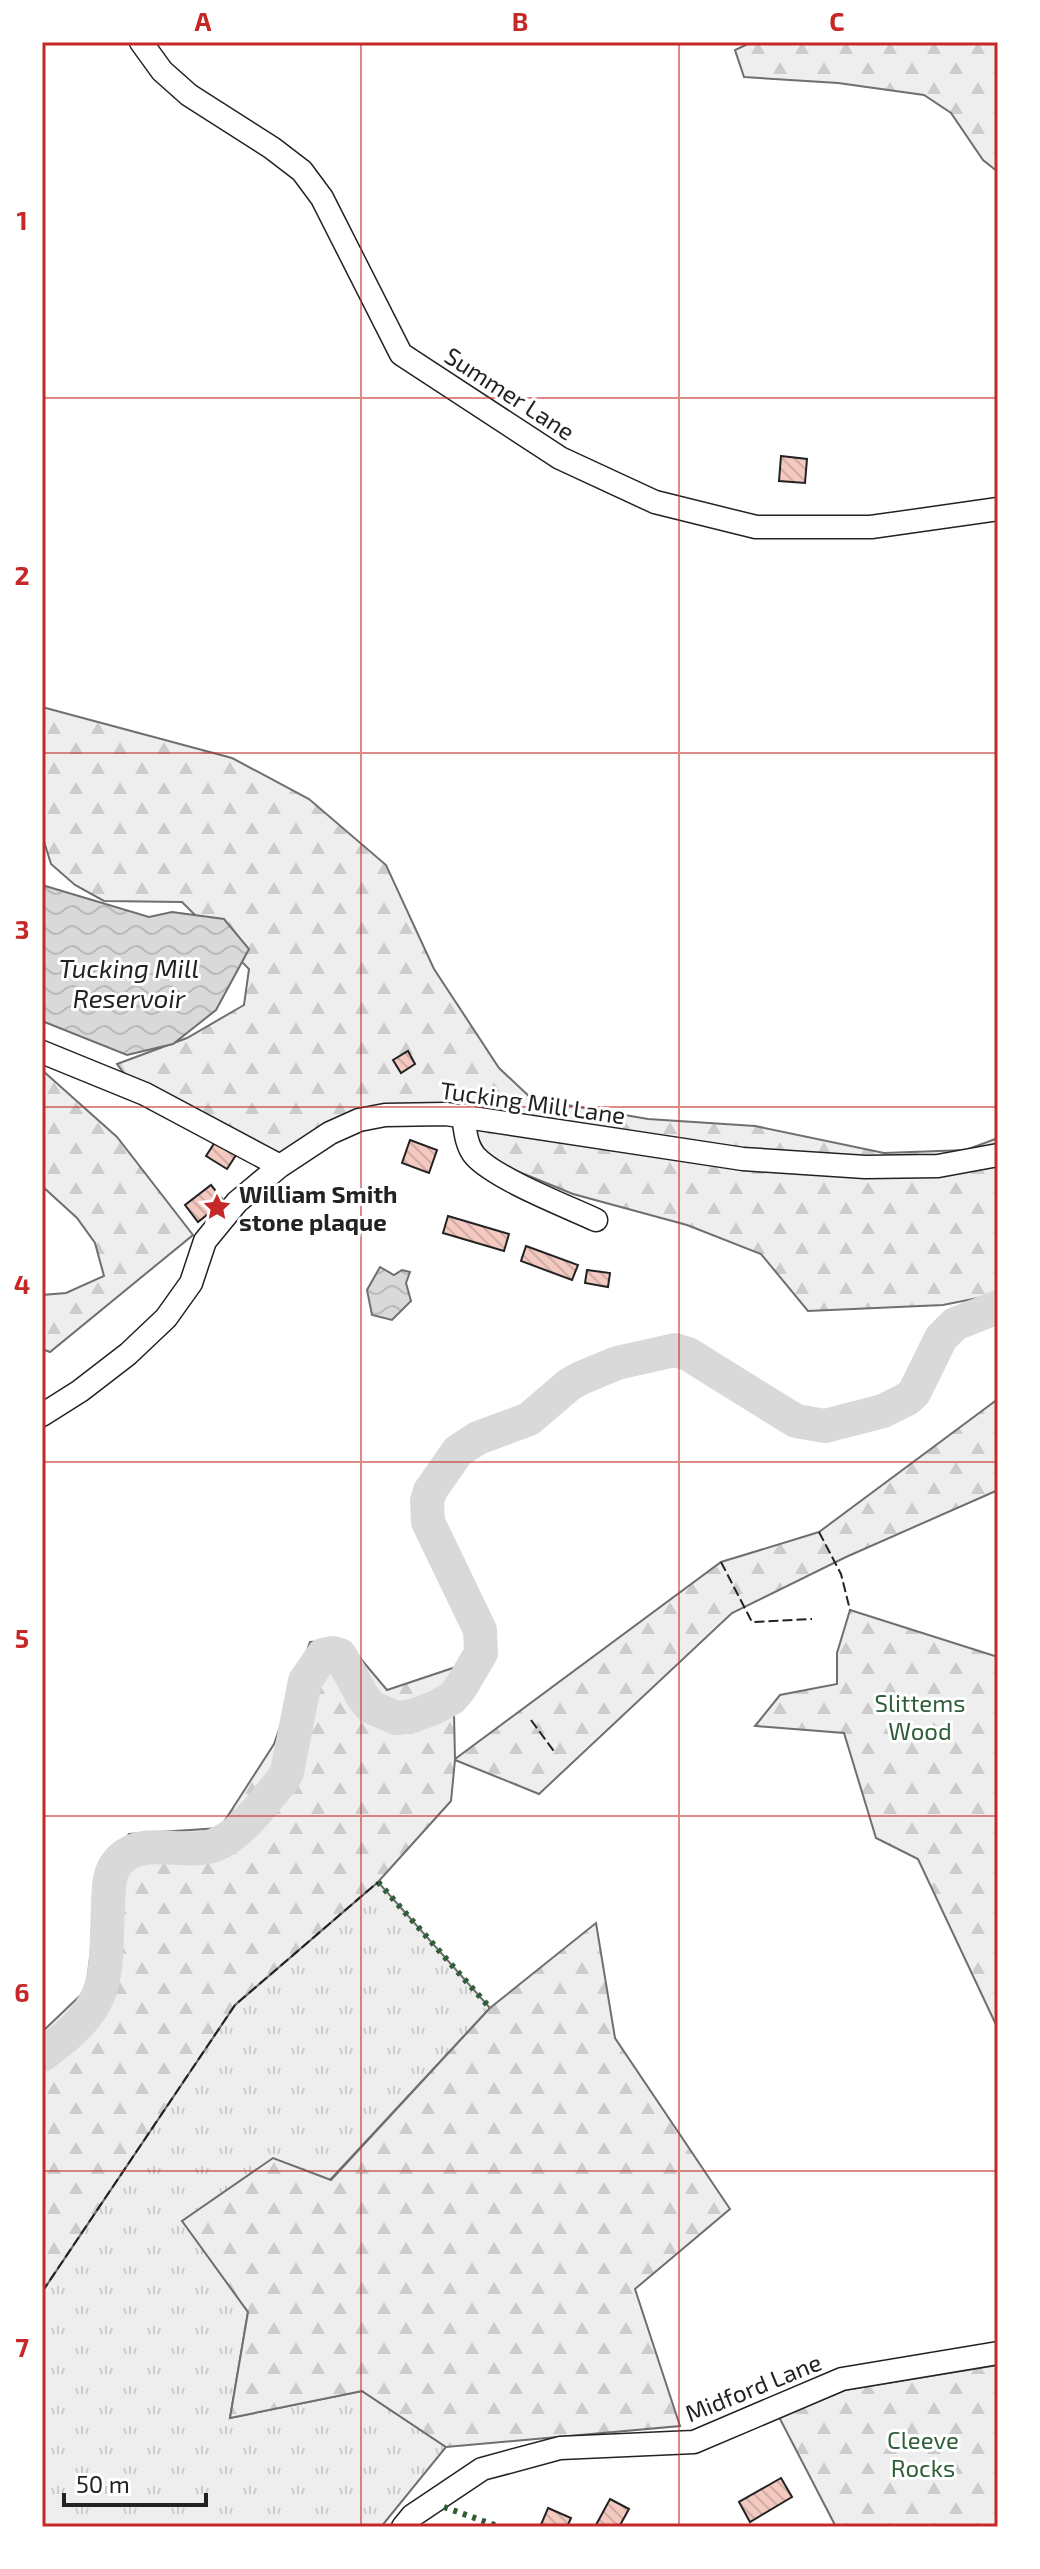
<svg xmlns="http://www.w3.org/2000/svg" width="1040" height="2569" viewBox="0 0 1040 2569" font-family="'Exo 2',sans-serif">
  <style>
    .grass { fill: url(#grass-tufts); stroke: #6f6f6f; stroke-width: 2 }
    .forest { fill: url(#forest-firs); stroke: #6f6f6f; stroke-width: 2 }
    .water { fill: url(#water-waves); stroke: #6f6f6f; stroke-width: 2 }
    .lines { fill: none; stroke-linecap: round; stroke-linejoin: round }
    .river { stroke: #d9d9d9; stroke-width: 34 }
    .building { fill: url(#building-back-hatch); stroke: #222; stroke-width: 2 }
    .minor-casing { stroke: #222; stroke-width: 25 }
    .minor { stroke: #fff; stroke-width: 22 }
    .hedge { stroke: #2f5e38; stroke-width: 6; stroke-dasharray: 4 6; stroke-linecap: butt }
    .fence { stroke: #222; stroke-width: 2; stroke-dasharray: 10 4; stroke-linecap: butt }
    .grid { fill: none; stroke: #c62828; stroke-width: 2; stroke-opacity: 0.55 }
    .labels { text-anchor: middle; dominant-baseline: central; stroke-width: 6; stroke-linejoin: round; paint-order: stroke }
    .street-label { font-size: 24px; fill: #222; stroke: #fff }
    .poi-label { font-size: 24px; font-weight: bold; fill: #222; stroke: #fff; text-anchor: start }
    .park-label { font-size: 24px; fill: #2f5e38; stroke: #fff }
    .water-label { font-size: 26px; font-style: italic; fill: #222; stroke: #fff }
    .neatline { fill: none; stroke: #c62828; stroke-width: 3 }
    .grid-label { font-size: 26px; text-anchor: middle; font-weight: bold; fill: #c62828 }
  </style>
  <defs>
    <pattern id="grass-tufts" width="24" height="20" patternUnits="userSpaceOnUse" patternTransform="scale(2)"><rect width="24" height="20" fill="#eee"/><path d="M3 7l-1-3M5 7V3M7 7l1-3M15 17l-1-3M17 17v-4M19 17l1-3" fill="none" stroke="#ccc"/></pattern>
    <pattern id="forest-firs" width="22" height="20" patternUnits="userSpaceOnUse" patternTransform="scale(2)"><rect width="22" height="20" fill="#eee"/><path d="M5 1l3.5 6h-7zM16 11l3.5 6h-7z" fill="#ccc"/></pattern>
    <pattern id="water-waves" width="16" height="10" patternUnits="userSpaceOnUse" patternTransform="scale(2)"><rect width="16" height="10" fill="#d9d9d9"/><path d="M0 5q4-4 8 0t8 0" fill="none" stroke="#bababa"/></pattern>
    <pattern id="building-back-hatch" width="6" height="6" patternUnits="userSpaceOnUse" patternTransform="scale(2)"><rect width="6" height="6" fill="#f3c9c0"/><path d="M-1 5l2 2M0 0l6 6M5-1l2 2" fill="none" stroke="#d0aca5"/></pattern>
  </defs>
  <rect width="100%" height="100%" fill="#fff"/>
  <path class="grass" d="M378 1882 490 2008 330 2180 183 2221 248 2312 230 2418 362 2391 446 2447 381 2527H42V2292L235 2005Z"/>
  <path class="forest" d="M752 42H998V172L983 160 951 113 924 95 838 83 744 77 735 50Z
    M42 707 232 758 309 799 386 865 434 969 499 1068 532 1099 648 1119 755 1126 884 1153 966 1150 998 1138V1294L943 1305 808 1311 761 1254 687 1225 573 1194 490 1160 476 1135 431 1108 284 1154 263 1151 128 1079 117 1064 187 1038 244 1005 249 969 182 902 104 901 75 885 51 864 42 835Z
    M42 1070 117 1137 193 1235 50 1352 42 1349V1295L66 1293 104 1276 95 1243 77 1218 42 1186Z
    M998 1399V1490L846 1557 732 1613 539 1794 455 1760 451 1801 378 1882 235 2005 42 2292V2032L86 1990 100 1878 129 1834 220 1828 274 1744 310 1642 345 1640 387 1690 453 1668 455 1759 721 1562 819 1532Z
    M850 1610 998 1657V2029L918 1859 876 1838 844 1733 755 1726 780 1695 837 1684V1653Z
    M596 1923 615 2038 730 2209 635 2289 680 2426 446 2447 362 2391 230 2418 248 2312 182 2221 273 2158 331 2180 490 2008Z
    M998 2365V2527H836L779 2417 845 2390Z"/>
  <path class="water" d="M42 885 149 917 172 912 224 919 249 949 216 1010 173 1044 127 1055 42 1021Z
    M380 1267 394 1275 402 1270 410 1272 406 1283 411 1301 392 1320 372 1315 367 1290Z"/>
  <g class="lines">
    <path class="river" d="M42 2055C112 2005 105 1982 108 1903 109 1889 108 1873 118 1862 143 1833 186 1858 217 1844 243 1833 263 1802 282 1781L287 1772 305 1681 323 1655 333 1653 340 1655 364 1699 371 1707 396 1718 413 1716 436 1707 452 1698 461 1687 481 1653 480 1630 428 1522 427 1501 430 1491 458 1451 478 1438 529 1419 570 1384 581 1378 617 1363 675 1350 688 1354 796 1421 825 1426 883 1411 907 1399 914 1393 941 1338 955 1324 998 1307"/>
  </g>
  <path class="building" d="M781 456 807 459 805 483 779 481Z
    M408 1051 415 1064 401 1073 393 1060Z
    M217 1139 238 1152 227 1169 206 1156Z
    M410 1140 437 1150 429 1173 402 1163Z
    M211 1185 224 1201 198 1222 185 1205Z
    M448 1216 509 1234 504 1251 443 1233Z
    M526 1246 578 1265 572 1280 521 1261Z
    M587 1270 610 1273 608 1287 585 1283Z
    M781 2478 792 2497 750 2522 739 2502Z
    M610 2499 629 2509 619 2527H599L596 2525Z
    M548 2508 571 2518 567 2527H540Z"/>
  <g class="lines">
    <defs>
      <path id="minor" d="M141 42 162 71 189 95 272 148 302 171 322 198 401 354 560 458 655 502 756 527H871L998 509
        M42 1052 145 1094 280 1166
        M463 1115C465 1129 466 1146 475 1156 496 1179 566 1206 596 1220
        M42 1415 80 1391 128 1354 166 1318 191 1283 205 1241 237 1202 280 1166 330 1133 359 1120 385 1115 446 1114 743 1159 865 1167 938 1166 998 1155
        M403 2527 412 2516 482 2469 560 2448 694 2442 842 2379 998 2353"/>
    </defs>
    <use href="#minor" class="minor-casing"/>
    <use href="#minor" class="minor"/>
    <path class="hedge" d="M378 1882 490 2008
      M444 2507 500 2527"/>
    <path class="fence" d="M42 45 55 42
      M819 1532 841 1574 850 1610
      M721 1562 752 1622 812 1619
      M531 1720 556 1754
      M42 2292 235 2005 378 1882"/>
  </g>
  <path class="grid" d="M361 42V2527M679 42V2527M42 398H998M42 753H998M42 1107H998M42 1462H998M42 1816H998M42 2171H998"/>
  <defs>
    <symbol id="sight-bare" viewBox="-9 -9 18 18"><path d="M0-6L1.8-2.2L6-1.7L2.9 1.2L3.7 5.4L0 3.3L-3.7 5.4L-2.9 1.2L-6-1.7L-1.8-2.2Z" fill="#c62828" stroke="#fff" stroke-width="2.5" paint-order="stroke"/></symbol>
  </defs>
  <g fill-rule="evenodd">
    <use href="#sight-bare" x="197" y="1187" width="40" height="40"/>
  </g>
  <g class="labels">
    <g class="street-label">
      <text transform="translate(510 393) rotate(33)">Summer Lane</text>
      <text transform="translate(533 1102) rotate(8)">Tucking Mill Lane</text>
      <text transform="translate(753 2387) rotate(-22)">Midford Lane</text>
    </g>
    <g class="poi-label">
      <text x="239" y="1193">William Smith<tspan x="239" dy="28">stone plaque</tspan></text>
    </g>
    <g class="park-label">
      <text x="920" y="1702">Slittems<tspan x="920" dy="28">Wood</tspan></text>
      <text x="923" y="2439">Cleeve<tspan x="923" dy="28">Rocks</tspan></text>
    </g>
    <g class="water-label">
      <text x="129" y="967">Tucking Mill<tspan x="129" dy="30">Reservoir</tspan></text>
    </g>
  </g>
  <rect width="1040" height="2569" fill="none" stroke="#ffffff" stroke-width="88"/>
  <path d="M64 2493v12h142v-12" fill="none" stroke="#222222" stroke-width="4"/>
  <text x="76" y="2493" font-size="24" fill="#222222" stroke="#ffffff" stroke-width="6" paint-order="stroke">50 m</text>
  <rect x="44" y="44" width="952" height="2481" class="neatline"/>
  <g class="grid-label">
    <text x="203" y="31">A</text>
    <text x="520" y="31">B</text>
    <text x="837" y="31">C</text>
    <text x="22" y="230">1</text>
    <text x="22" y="585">2</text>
    <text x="22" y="939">3</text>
    <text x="22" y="1294">4</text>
    <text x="22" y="1648">5</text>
    <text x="22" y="2002">6</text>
    <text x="22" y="2357">7</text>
  </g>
</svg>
